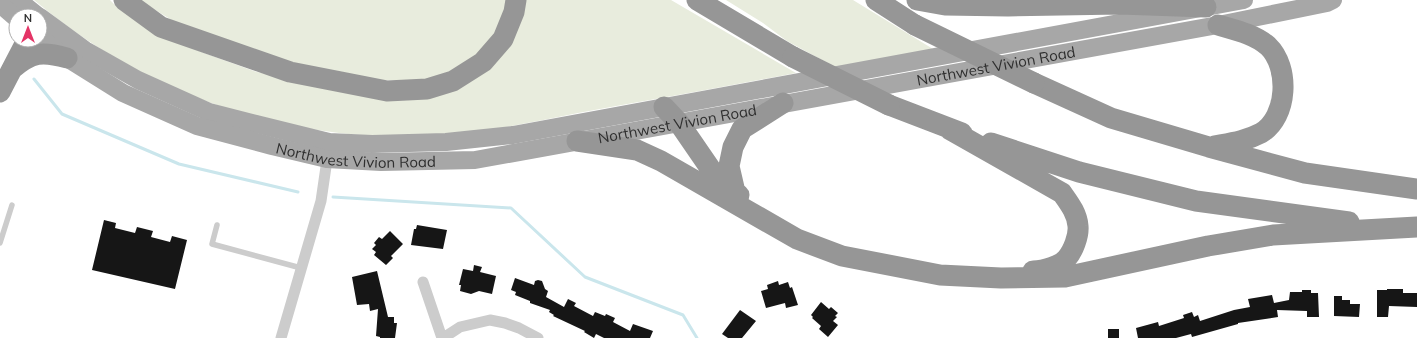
<svg xmlns="http://www.w3.org/2000/svg" width="1417" height="338" viewBox="0 0 1417 338" font-family="Mulish,sans-serif">
  <style>
    .green { fill: #e8ecdd }
    .lines { fill: none; stroke-linecap: round; stroke-linejoin: round }
    .stream { stroke: #cae6ec; stroke-width: 3 }
    .building { fill: #161616 }
    .service { stroke: #ccc; stroke-width: 5.5 }
    .minor { stroke: #ccc; stroke-width: 11 }
    .primary { stroke: #a7a7a7; stroke-width: 18 }
    .motorway { stroke: #969696; stroke-width: 21 }
    .motorway-bridge { stroke: #969696; stroke-width: 21 }
    .labels { text-anchor: middle; dominant-baseline: central; stroke-width: 4; stroke-linejoin: round; paint-order: stroke }
    .street-label { font-size: 15px; fill: #2f2f2f; stroke: #fff }
  </style>
  <rect width="100%" height="100%" fill="#fff"/>
  <path class="green" d="M34 0H110L117 7 152 32 204 53 257 72 327 87 401 97 482 70 522 0H671L796 73C723 87 651 100 578 113 555 118 531 122 507 127 495 129 483 132 471 133 429 137 381 138 339 133 226 120 120 73 34 0Z
    M139 0H509L492 40 464 66 432 81 368 80 282 62 183 27Z
    M726 0H853L933 49 835 67 787 41 763 23Z"/>
  <g class="lines">
    <path class="stream" d="M34 79 62 114 179 164 298 192
      M333 197 511 208 585 277 683 315 697 338"/>
  </g>
  <path class="building" d="M104 220 116 223 115 228 135 233 137 227 153 231 151 237 170 242 172 236 187 240 175 289 92 270Z
    M417 225 447 230 443 249 411 245 414 229H416Z
    M390 231 403 244 391 256 393 258 386 265 374 255 376 252 372 249 376 245 374 243 379 237 382 239Z
    M474 265 482 267 480 272 496 276 492 294 479 291 471 294 460 291 461 285H459L463 269 473 271Z
    M377 271 388 317H394V323H397L395 338H380V337L376 336 378 309 370 311 369 304 357 305 352 277Z
    M515 278 534 285 535 281 538 280 542 281 545 289 548 291 546 297 564 307 568 299 576 303 574 306 593 316 595 312 605 316 606 314 615 318 613 322 630 331 633 324 653 331 650 338H604L596 334 594 338 584 332 585 331 553 316 554 315 549 312 550 310 530 303V301L515 295 516 292 511 290Z
    M778 281 779 285 788 282 790 288 792 287 798 305 786 308 785 303 766 308 761 291 768 289 767 285Z
    M1387 289H1403V293H1417V307L1389 306 1388 317H1377V290H1387Z
    M1302 290H1311V293H1318L1319 317H1307V311L1277 310 1278 317 1238 323V324L1192 337 1191 334 1176 338H1138L1136 328 1158 322 1159 326 1184 318 1183 315 1192 312 1194 317 1198 315 1200 321 1234 310 1250 307 1248 299 1272 295 1274 303 1289 300 1290 292H1302Z
    M1334 296H1342V300H1350V304H1360L1359 317 1334 316Z
    M821 302 829 309 831 307 838 313 835 316 837 317 833 321 838 325 828 337 819 329 821 326 812 318 813 317 811 315Z
    M740 310 756 321 742 338H728L722 334Z
    M1108 329H1119V338H1108Z"/>
  <g class="lines">
    <path class="service" d="M217 225 212 244 301 268
      M0 243 12 205"/>
    <path class="minor" d="M423 282 442 338
      M281 338 321 201 328 153
      M443 338 460 327 490 320 505 323 519 328 538 338"/>
    <g class="primary">
      <path d="M18 0 38 16"/>
      <path d="M0 4 16 18"/>
      <path d="M40 17 85 50 138 80 209 112 256 124 329 142 372 144 446 142 513 135 1244 0"/>
      <path id="s1" d="M40 37 67 58 123 93 197 126 272 146 327 159 381 162 475 160 1218 25 1327 3 1333 0"/>
    </g>
    <path class="motorway" d="M124 0 161 27 290 72 387 91 427 89 453 81 483 62 503 39 514 12 516 0
      M697 0 793 57
      M876 0 915 25
      M917 0 945 5 1008 6 1120 4 1206 7
      M12 69C32 52 42 51 67 58
      M1034 83 1111 118 1209 147 1305 173 1417 189
      M0 92 27 40
      M889 105 962 133
      M664 107 679 123 712 171 739 195
      M949 129 1062 193C1069 203 1077 213 1078 226 1079 236 1073 251 1067 258 1061 266 1043 271 1033 271
      M577 141 637 150 661 161 797 239 842 256 940 275 1001 278 1065 277 1208 246 1273 235 1417 227
      M991 143 1079 172 1196 201 1349 222
      M1214 146C1230 143 1246 141 1261 133 1288 117 1290 67 1268 46 1254 34 1235 30 1218 25
      M735 192 729 166 733 147 742 129 783 103"/>
    <path class="motorway-bridge" d="M915 25 1034 83
      M793 57 889 105"/>
  </g>
  <g class="labels">
    <g class="street-label">
      <text stroke="none"><textPath href="#s1" startOffset="993">Northwest Vivion Road</textPath></text>
      <text stroke="none"><textPath href="#s1" startOffset="669">Northwest Vivion Road</textPath></text>
      <text stroke="none"><textPath href="#s1" startOffset="344">Northwest Vivion Road</textPath></text>
    </g>
  </g>
  <g transform="translate(28 28)"><circle r="19" fill="#ffffff" stroke="#acacac"/>
  <path d="M0-3L7 15L0 10L-7 15Z" fill="#e43466"/>
  <text y="-6" font-size="11" font-weight="bold" text-anchor="middle" fill="#2f2f2f">N</text>
  </g>
</svg>
